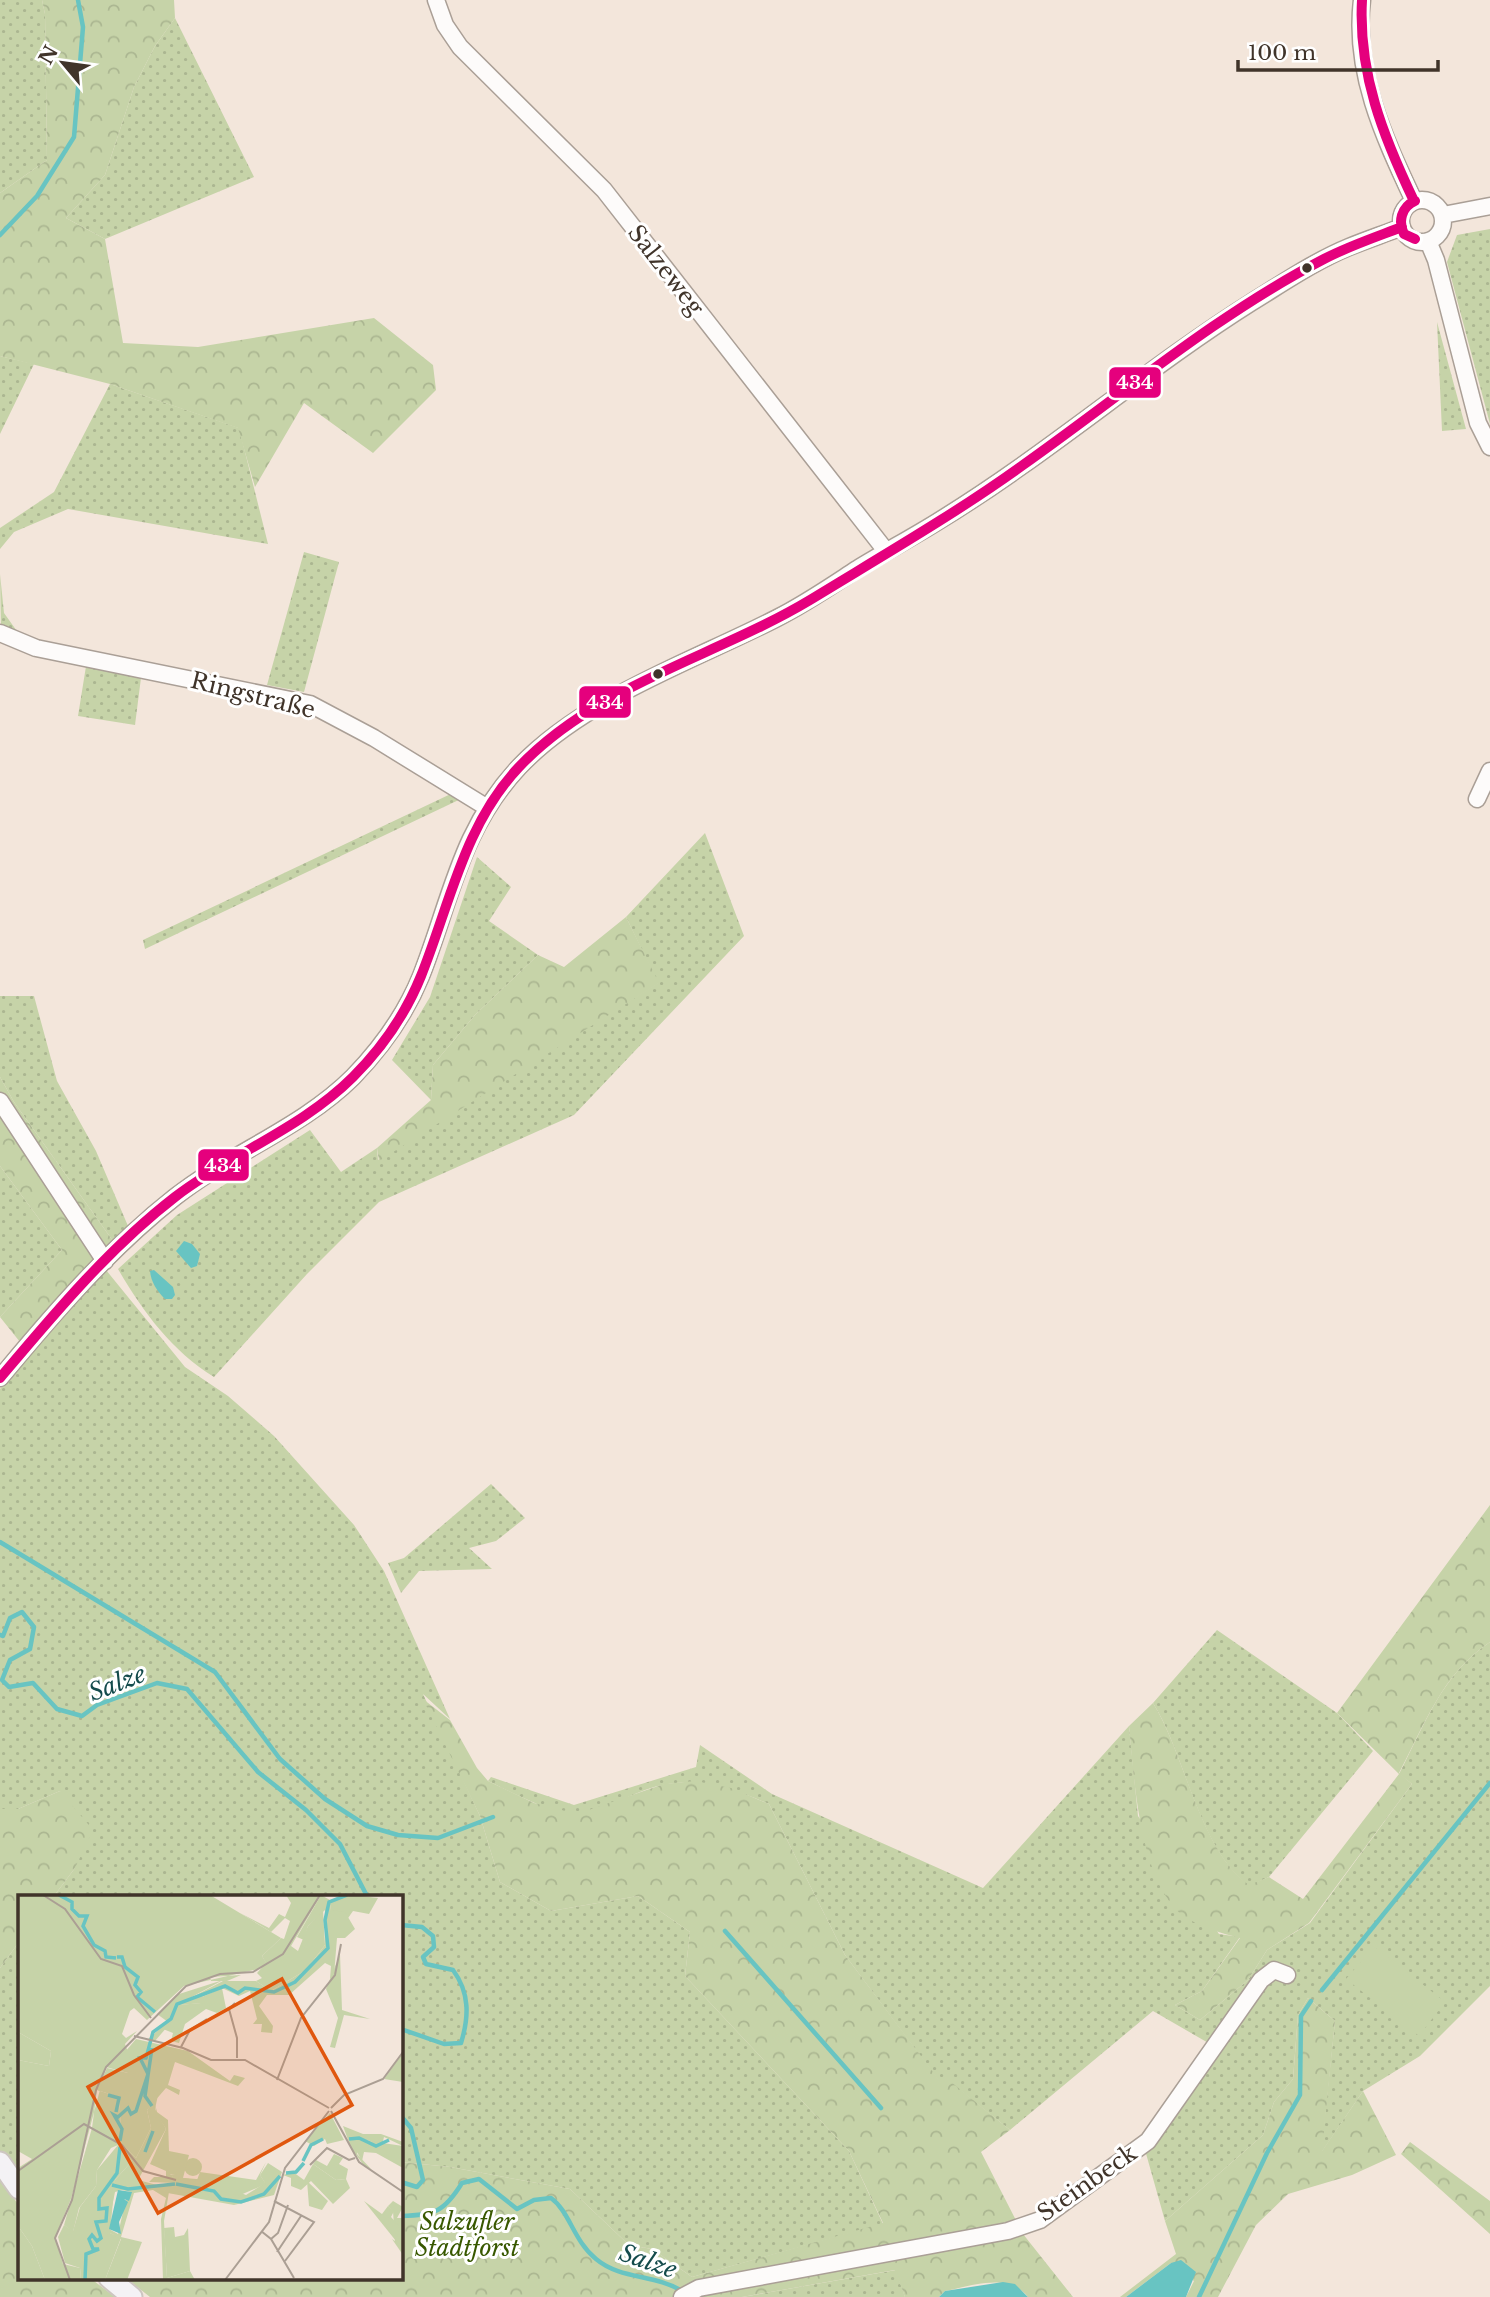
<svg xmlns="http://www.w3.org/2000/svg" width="1490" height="2297" viewBox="0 0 1490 2297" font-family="'Libre Baskerville',serif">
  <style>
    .grass { fill: url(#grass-dots) }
    .forest { fill: url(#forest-crowns) }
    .pitch { fill: #c6d3a8 }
    .water { fill: #68c4c2 }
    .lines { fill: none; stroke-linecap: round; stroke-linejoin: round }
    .stream { stroke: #68c4c2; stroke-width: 4.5 }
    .minor-casing { stroke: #aa9f96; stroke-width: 19 }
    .major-casing { stroke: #cdc6c0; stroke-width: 23 }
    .minor { stroke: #fdfbfa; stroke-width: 16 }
    .major { stroke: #f4f2f5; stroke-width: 19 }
    .bus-1-casing { stroke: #fff; stroke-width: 16 }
    .bus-1 { stroke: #e5007d; stroke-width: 10 }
    .bus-dot { fill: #40342a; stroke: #fff; stroke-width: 2.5 }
    .labels { text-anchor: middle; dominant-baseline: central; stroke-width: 6; stroke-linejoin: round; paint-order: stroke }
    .street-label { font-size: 23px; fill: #40342a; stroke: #fff }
    .park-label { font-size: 23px; font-style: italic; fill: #385800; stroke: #fff }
    .water-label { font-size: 24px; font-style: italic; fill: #144b4c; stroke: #fff }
    .inset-river { fill: none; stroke: #68c4c2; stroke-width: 3.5 }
    .inset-road { fill: none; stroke: #ab9f94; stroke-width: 2 }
    .view { fill: #e0570e; fill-opacity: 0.15; stroke: #e0570e; stroke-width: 3.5 }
    .inset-edge { fill: none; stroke: #40342a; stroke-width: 3.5 }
    .line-badge { stroke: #fff; stroke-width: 2.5 }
    .badge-label { font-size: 19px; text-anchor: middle; font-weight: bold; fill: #fff }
  </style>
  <defs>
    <pattern id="grass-dots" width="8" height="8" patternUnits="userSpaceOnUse" patternTransform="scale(1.75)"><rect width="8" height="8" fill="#c6d3a8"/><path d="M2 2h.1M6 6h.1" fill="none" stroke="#abb691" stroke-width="1.8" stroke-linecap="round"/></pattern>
    <pattern id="forest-crowns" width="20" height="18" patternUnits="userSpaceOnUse" patternTransform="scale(1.75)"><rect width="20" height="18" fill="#c6d3a8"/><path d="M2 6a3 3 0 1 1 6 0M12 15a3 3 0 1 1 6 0" fill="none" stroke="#abb691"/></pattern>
  </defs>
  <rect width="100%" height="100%" fill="#f3e6db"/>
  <path class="grass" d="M0 0H42L45 14 47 160 0 193Z
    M175 18 254 177 105 239 66 218 105 175 134 87 155 46Z
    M1490 229V424L1447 262 1457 235Z
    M1437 322 1466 429 1442 431Z
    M0 356 34 364 0 434Z
    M110 384 239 428 268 544 68 509 14 532 0 549V528L54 492Z
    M304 552 339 562 304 692 267 685Z
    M0 574 4 613 24 641 1 628Z
    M87 660 142 670 135 725 78 716Z
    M457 791 465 797 145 949 143 940Z
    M705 833 744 936 574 1115 379 1202 307 1274 214 1377C172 1351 143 1312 118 1269L177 1215 310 1130 341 1172 377 1148 378 1160 658 983 626 917Z
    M477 857 511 887 489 921 538 955 475 1015 433 1065 431 1100 392 1060 430 997Z
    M0 996H34L57 1081 96 1151 128 1226 113 1241 14 1102 0 1077Z
    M0 1166 62 1250 0 1317Z
    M106 1270 185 1367 228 1396 274 1436 354 1525 384 1571 450 1719 423 1694 480 1816 500 1882 551 1911 638 1896 690 1932 685 1976 849 2151 883 2224 692 2277 652 2249 629 2245 570 2189 450 2167 401 2162V1896H54L75 1868 60 1791 18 1809H0V1389Z
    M491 1484 525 1518 496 1541 469 1548 492 1569 419 1571 401 1593 388 1563 404 1558Z
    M1217 1630 1337 1713 1373 1751 1269 1877 1249 1886C1198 1848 1186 1756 1153 1703Z
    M1490 1642V1986L1420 2056 1363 2091 1321 2153 1335 2021 1308 1998 1298 2015 1293 2079 1274 2102 1263 2135 1165 2221 1145 2150 1217 2048 1153 2011 1010 2130 945 2078 939 2081 845 1955 769 1804C727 1786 689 1774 645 1790 623 1798 601 1811 579 1814 557 1817 509 1791 488 1781L491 1777 574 1805 696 1767 700 1745 772 1794 983 1888 1129 1726 1138 1816 1219 1934 1240 1937 1202 1991 1175 2005 1200 2020 1248 1980 1267 1950 1310 1923 1412 1784 1399 1774C1425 1724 1442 1674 1490 1642Z
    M19 1942V2176L0 2151V1968Z
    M896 2270 905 2297H742Z"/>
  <path class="forest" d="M42 0H174L175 18 155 46 134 87 105 175 66 218 105 239 123 343 198 347 374 318 433 365 436 390 373 453 304 403 255 487 238 428 110 384 0 356V193L47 160 45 14Z
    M626 917 659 983 379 1161 377 1148 431 1100 433 1065 475 1015 538 955 564 967Z
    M0 1077 14 1102 113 1241 20 1342 0 1317 62 1250 0 1166Z
    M1490 1505V1642C1442 1674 1425 1724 1399 1773L1412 1784 1309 1923 1267 1950 1248 1980 1200 2020 1175 2005 1202 1991 1240 1938C1221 1933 1202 1928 1185 1917 1139 1885 1134 1777 1129 1726L1153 1703C1185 1754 1200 1851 1249 1885L1269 1877 1303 1899 1399 1774 1337 1713Z
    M423 1699 450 1720 477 1768 488 1781 534 1803 577 1814 664 1784 695 1781 731 1788 769 1804 845 1955 939 2080 945 2077 1010 2130 981 2152 1023 2234 1073 2297H1028C1009 2272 971 2286 945 2291L939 2297H905L895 2270 742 2297H150L126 2278H401V2162L450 2167 570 2189 629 2245 652 2249 692 2277 883 2223 849 2151 685 1976 690 1932 638 1896 551 1911 500 1882 480 1816Z
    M60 1791 93 1830 75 1868 54 1896H19V1942L0 1968V1809H18Z
    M1308 1998 1335 2021 1322 2151 1363 2091 1396 2155 1352 2175 1288 2194 1256 2225 1218 2297H1186L1194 2281 1171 2263 1126 2297H1120L1176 2254 1165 2221 1263 2135 1274 2102 1293 2079 1298 2015Z
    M1410 2142 1490 2201V2234L1401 2154Z
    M0 2177 19 2206V2278H90L115 2297H0Z"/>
  <path class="pitch" d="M1374 1946 1445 2002 1419 2036 1346 1979Z"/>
  <path class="water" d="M184 1241 192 1244 200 1254 197 1266 191 1268 176 1251Z
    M154 1270 173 1287 175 1295 172 1299H165C157 1291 151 1282 150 1271Z
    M1181 2260 1196 2272 1186 2297H1126L1171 2263Z
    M1003 2282 1015 2284 1028 2297H939L945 2291Z"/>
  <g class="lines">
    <path class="stream" d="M0 235 37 196 74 137 83 27 78 0
      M0 1542 215 1672 280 1759 325 1799 367 1826 398 1835 438 1838 493 1817
      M0 1635 3 1636 10 1618 22 1612 34 1627 30 1649 10 1660 2 1680 9 1687 33 1683 57 1709 82 1716 97 1705 157 1683 187 1689 258 1772 306 1810 340 1844 367 1896
      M401 1925 422 1927 433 1936 434 1947 423 1957 426 1964 453 1970C470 1993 469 2017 461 2043L444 2044 401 2029
      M725 1931 881 2108
      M1322 1990 1490 1783
      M401 2116 411 2128 423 2180 417 2187 401 2182
      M401 2216C435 2215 444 2212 462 2183L479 2179 517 2209 534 2200 551 2198C570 2212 573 2240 596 2259 621 2280 655 2274 682 2291
      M1199 2297 1267 2153 1300 2095 1301 2016 1311 2001"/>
    <defs>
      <path id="minor" d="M436 0 445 25 460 47 604 190 886 551
        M1362 0C1353 72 1384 137 1414 201
        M1401 221a21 21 0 1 1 42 0a21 21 0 1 1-42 0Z
        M1443 215 1490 206
        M1428 241 1436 260 1478 423 1490 447
        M0 633 36 648 310 704 374 738 486 807
        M1477 799 1490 771
        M0 1101 105 1261
        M0 1378C53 1314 109 1249 175 1197 231 1153 303 1127 353 1077 380 1049 406 1013 421 976 451 900 460 830 519 767 585 698 693 661 777 618 805 604 831 586 857 569 883 553 911 538 937 522 1047 455 1144 370 1252 302 1283 283 1315 261 1349 247 1366 240 1384 234 1402 227
        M682 2297 699 2288 1008 2231 1040 2220 1148 2141 1261 1980 1274 1970 1287 1975"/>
      <path id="major" d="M0 2162 19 2189
        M109 2278 132 2297"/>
    </defs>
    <use href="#minor" class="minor-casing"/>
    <use href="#major" class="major-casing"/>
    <use href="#minor" class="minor"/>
    <use href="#major" class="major"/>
    <defs>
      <path id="bus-1" d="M1362 0C1358 73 1383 136 1414 201
        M1415 201C1401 207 1398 222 1404 234L1415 239
        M0 1378C54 1314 109 1248 175 1197 232 1153 302 1128 353 1077 381 1049 406 1013 421 976 450 904 464 825 519 767 598 684 715 657 810 600 882 556 955 514 1023 465 1122 395 1216 315 1324 259 1349 246 1376 237 1402 227"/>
    </defs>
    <use href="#bus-1" class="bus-1-casing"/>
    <use href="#bus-1" class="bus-1"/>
  </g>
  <g class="bus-dot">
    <circle cx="1307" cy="268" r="6"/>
    <circle cx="658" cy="674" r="6"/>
  </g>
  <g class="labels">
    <g class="street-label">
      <text transform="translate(666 270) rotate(52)">Salzeweg</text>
      <text transform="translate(253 695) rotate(14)">Ringstraße</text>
      <text transform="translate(1087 2183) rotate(-35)">Steinbeck</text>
    </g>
    <g class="park-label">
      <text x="467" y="2222">Salzufler<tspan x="467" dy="26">Stadtforst</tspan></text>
    </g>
    <g class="water-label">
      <text transform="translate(117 1683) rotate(-21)">Salze</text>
      <text transform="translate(648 2261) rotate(19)">Salze</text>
    </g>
  </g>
  <g transform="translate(18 1895)">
    <rect width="385" height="385" fill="#f3e6db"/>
    <path d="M268 0H303L273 51 280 56 290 31 305 15 307 50 288 75 253 96 238 86 244 83 239 78 248 68 244 61 263 43 266 44 272 26 267 23 253 37 222 18 251 33 261 19 267 22 273 8ZM334 0 360 3 351 19 335 16 328 26 312 15 313 8ZM322 59 324 115 352 124 326 120 317 153 312 152 320 123 308 94ZM205 85 159 110 150 127 139 119 158 100ZM204 93 208 113 199 118 188 114 167 129 161 148 153 146 155 138 145 134 160 110 183 108 184 102ZM0 137 33 156 31 171 0 165ZM118 144 170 156 212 186 216 180 227 183 220 191 157 167 150 190 162 195 161 200 148 193 129 215 133 233 118 263 104 249 101 202 79 195 89 173 110 178 107 157ZM385 158V187L366 184ZM137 209 139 217 150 225 151 256 171 260 159 280 152 279 155 282 190 285 228 300 247 288 242 280 250 268 264 277 256 300 216 310 144 297 155 288 131 287 136 282H148V276L132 269 148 234 138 218ZM312 218 326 245 309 249 307 244 296 251 287 246ZM325 231 345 239H363L385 247V251L366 242 364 250 342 243 339 259 353 274 347 272 333 253ZM100 250 114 266 97 285 92 338 103 343 87 385H63L62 373 47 368 40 342 46 330 55 336 62 312 78 291 79 275ZM316 259 325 263 321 269 330 274 328 284 318 285 295 269 298 265 309 271ZM166 272a9 9 0 1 1 18 0a9 9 0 1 1-18 0ZM289 286 310 306 304 315 291 311ZM375 306 385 312 379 323H385V360L374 344 377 346 375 316 370 311ZM0 331 14 351 27 385H0Z" fill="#c6d3a8"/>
    <path d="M0 0H192L263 43 244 61 249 69 240 74 166 91 129 125 116 113 112 116 104 139 108 143 119 136 107 149 116 173 110 178 88 172 53 304 37 342 45 369 62 373 63 385H27L14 351 0 331V273L14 264 0 256V165L31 171 33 156 0 137ZM303 0 312 5 334 0 313 9 312 15 327 17 337 34 327 43H319L316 80 312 84 313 71 307 68 271 100H249L241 111 255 131 254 138 243 137 244 129H235L239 124 232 96 221 101 204 93 184 102 185 108 161 110 156 124 137 146 129 145 153 124 159 110 205 86H193L192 82 223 80 209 86H238L253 96 288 75 307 50V15L290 31 286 45 279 42ZM79 195 101 202 104 249 118 263 133 233 129 215 140 200 137 214 148 234 120 285 143 291 157 288 146 296 151 297 146 326 149 383 172 376 177 385H145L143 324 148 303 135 295 116 298 103 342 124 347 109 385H87L103 344 92 338 89 342 92 303 97 285 114 266 100 250 93 253 79 275 78 291 61 313 55 337 46 330 74 233ZM104 295 113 297 102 316 105 317 100 339 91 334 92 322 97 297ZM331 243 385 251V273L358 258 346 257 344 266ZM171 260 165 283 179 285 182 277 238 285 248 267 242 280 248 289 220 301 199 295 193 286 163 285 150 280 158 279 159 270ZM295 269 318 285 328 284 332 293 315 309 293 286 283 295 273 291V283L265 280 275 277 286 285ZM346 306 364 319 370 311 376 316 373 322 382 332 378 346Z" fill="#c6d3a8" fill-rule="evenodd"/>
    <path d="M156 332 157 342 166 340 170 333 172 376 149 383 146 333Z" fill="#c6d3a8"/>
    <path d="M100 295 114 297 111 306 106 304 110 307 101 327 103 339 91 334Z" fill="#68c4c2"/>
    <path class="inset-river" d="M41 0 54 7V14L61 21H69L65 31 76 50 87 56 88 62 98 63M99 62H104L107 72 120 82 117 90 123 97 119 102 137 117M90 200 101 203 98 217M134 211 127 201 134 153M331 244 341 243 358 251 371 245M102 246 104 234 96 220 100 222 110 213 113 219 118 216 130 179 122 163H128L135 137 153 124 159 109 207 91 220 98 227 93 256 97 277 87 310 53 307 25 311 7 329 0M127 257 135 236M285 266 293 250 305 244M268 278 278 277 286 268M158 289 196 296 203 304 223 307 246 299 262 281M94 290 110 294 157 289M67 385 68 359 81 354H75L71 344 74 340 79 346 83 343 78 327 88 326 89 313 81 314V303L99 278 102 252"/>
    <path class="inset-road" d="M25 0 47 14 83 64 104 71 116 100 133 123M217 108 211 114 219 143V163M116 141 165 153 193 165H227L311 213M163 152 172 135 189 124M259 185 283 123 317 80 323 49M313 213 326 200 365 184 385 157M313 216 341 267 385 297M292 270 309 253 331 265 337 263M0 276 66 229 104 250 125 276 158 285M256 306 296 327 267 366M243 336 253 344 276 383M253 344 260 338 270 310M259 357 283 321M52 385 37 343 54 305 78 195 88 172 168 91 202 79 235 77 265 59 302 0M207 385 251 327 267 273 311 216"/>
    <path class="view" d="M264 84 334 210 140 318 70 192Z"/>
    <rect width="385" height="385" class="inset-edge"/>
  </g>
  <g class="line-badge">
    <rect x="1108" y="366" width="54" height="33" rx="7" fill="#e5007d"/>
    <rect x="578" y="685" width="54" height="34" rx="7" fill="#e5007d"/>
    <rect x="197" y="1148" width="53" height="34" rx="7" fill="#e5007d"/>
  </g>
  <g class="badge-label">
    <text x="1135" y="389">434</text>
    <text x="605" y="709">434</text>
    <text x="223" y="1172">434</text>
  </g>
  <g transform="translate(63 63) rotate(299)" stroke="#ffffff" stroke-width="5" paint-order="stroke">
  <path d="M0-5L12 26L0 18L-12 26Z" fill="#40342a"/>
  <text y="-10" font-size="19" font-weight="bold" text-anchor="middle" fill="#40342a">N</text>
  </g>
  <path d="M1238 60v10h200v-10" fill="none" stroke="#40342a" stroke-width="3.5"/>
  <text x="1248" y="60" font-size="21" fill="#40342a" stroke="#ffffff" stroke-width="5" paint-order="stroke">100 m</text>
</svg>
